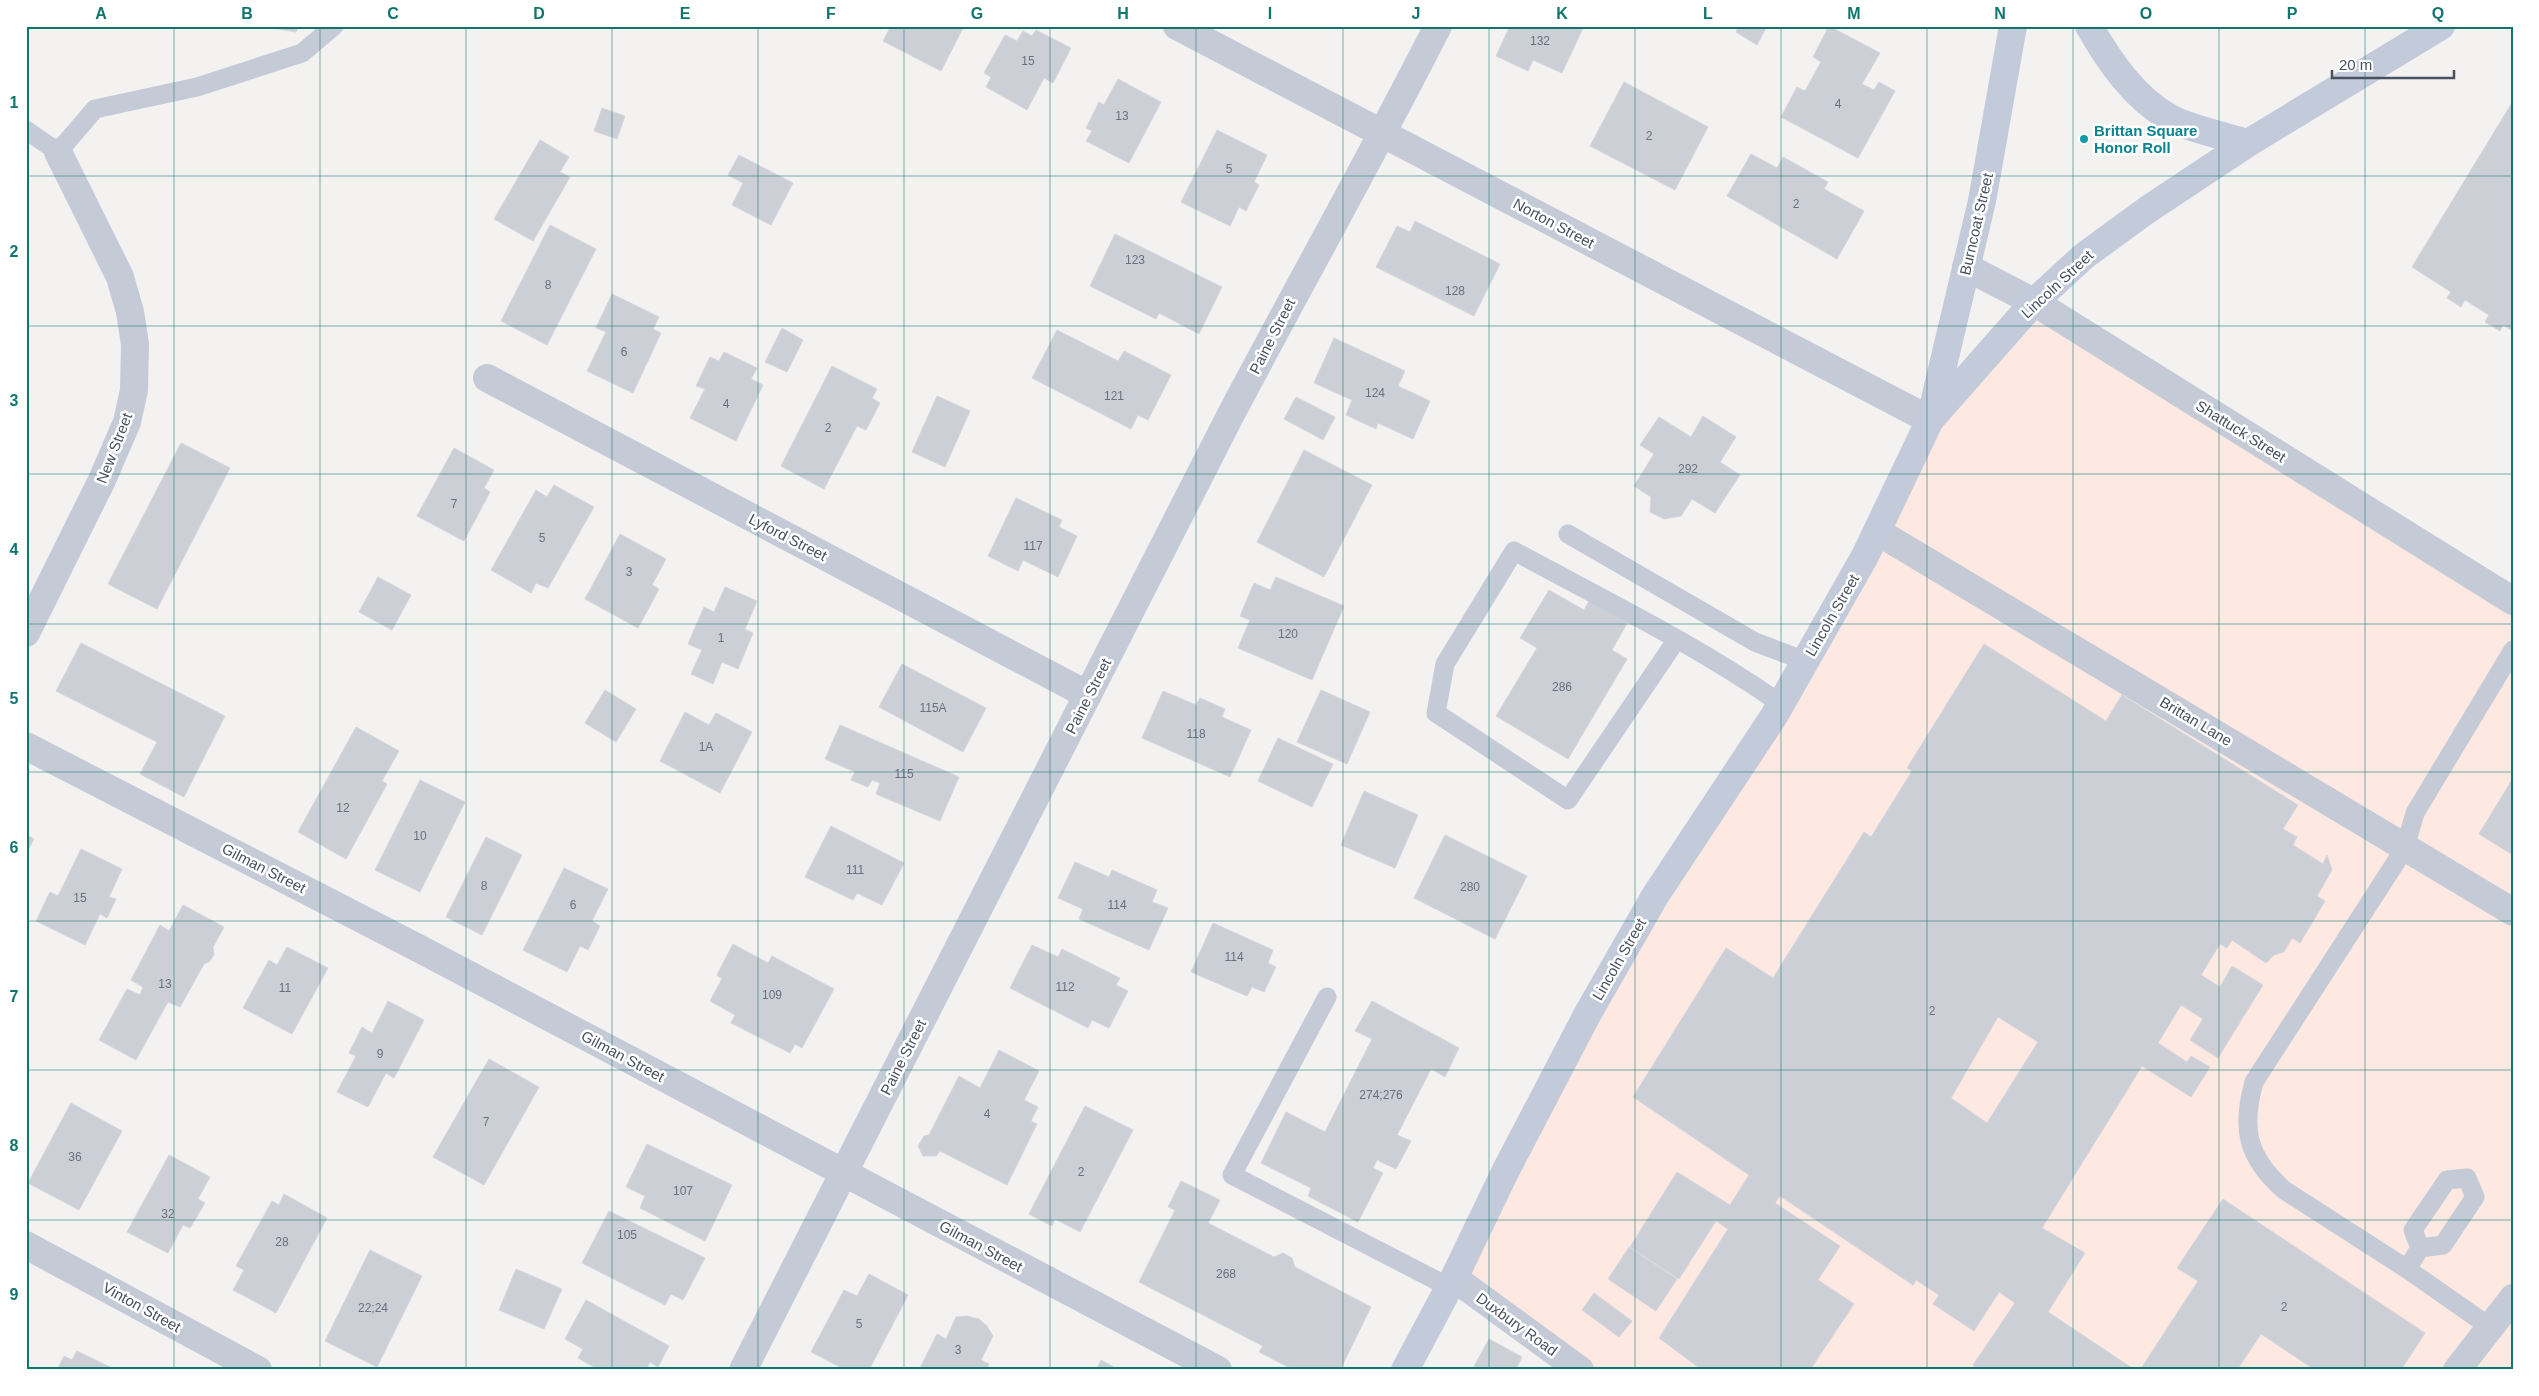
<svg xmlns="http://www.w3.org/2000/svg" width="2539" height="1396" viewBox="0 0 2539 1396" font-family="Arial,sans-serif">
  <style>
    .medical { fill: #fde8e2 }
    .building { fill: #cdcfd7; stroke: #d5d6dd; fill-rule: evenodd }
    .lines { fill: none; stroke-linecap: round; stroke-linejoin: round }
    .lane { stroke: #c4cbd7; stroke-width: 19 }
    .street { stroke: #c4cbd7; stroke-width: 28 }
    .secondary { stroke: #c3cbdb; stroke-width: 28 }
    .grid { fill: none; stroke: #0f766e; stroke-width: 1; stroke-opacity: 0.55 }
    .culture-dot { fill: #0f9aa8; stroke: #fff; stroke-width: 2 }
    .labels { text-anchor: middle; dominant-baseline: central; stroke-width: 5; stroke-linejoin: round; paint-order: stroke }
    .number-label { font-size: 12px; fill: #68707e }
    .culture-label { font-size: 15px; font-weight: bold; fill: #0d838f; stroke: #fff; text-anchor: start }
    .street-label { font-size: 15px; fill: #475160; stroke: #fff }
    .neatline { fill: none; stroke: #0f766e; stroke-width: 2 }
    .grid-label { font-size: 16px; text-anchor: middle; font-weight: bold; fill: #0f766e }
  </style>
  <rect width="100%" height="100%" fill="#f4f1f1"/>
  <path class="medical" d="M2034 302 2513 601V1370H1580L1454 1278 1930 420Z"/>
  <path class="building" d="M261 26H299L296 32Z
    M891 26H964L941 71 883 41Z
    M1510 26H1584L1562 73 1533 60 1528 71 1496 56Z
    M1739 26H1767L1757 45 1736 32Z
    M1829 26 1880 53 1862 84 1874 90 1879 82 1895 91 1858 158 1781 117 1797 87 1805 91 1821 62 1813 57Z
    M1036 30 1071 48 1053 83 1044 78 1027 110 986 87 991 77 984 73 1005 35 1017 41 1023 31 1032 36Z
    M1118 79 1161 102 1129 163 1086 141 1092 131 1086 128 1099 102 1104 105Z
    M1624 82 1708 127 1675 190 1590 146Z
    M2513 101V331L2503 325 2500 331 2485 322 2489 315 2465 300 2461 307 2447 298 2451 292 2412 267Z
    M602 108 625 116 617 139 594 131Z
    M1217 130 1267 155 1254 182 1259 185 1246 211 1239 207 1230 226 1181 202Z
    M540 140 569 157 560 172 570 177 533 241 494 219Z
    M1751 154 1777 168 1783 157 1828 182 1824 189 1864 211 1837 259 1727 196Z
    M739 155 793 183 771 225 732 205 743 183 728 175Z
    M1415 221 1500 264 1474 316 1376 267 1397 226 1410 232Z
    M550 225 596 249 547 345 501 321Z
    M1115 234 1222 287 1199 334 1159 313 1156 319 1090 286Z
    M612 294 659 317 653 329 661 333 633 393 587 371 606 332 596 328Z
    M782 328 803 340 787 372 765 362Z
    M1057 330 1118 361 1124 351 1171 375 1148 420 1138 415 1131 429 1032 378Z
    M1334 338 1405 371 1398 386 1430 401 1413 439 1378 423 1376 429 1346 415 1352 400 1314 383Z
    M724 352 757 368 751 379 763 385 736 441 690 418 705 389 696 386 710 357 719 361Z
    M832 366 877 389 872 398 880 403 866 430 857 426 824 489 781 466Z
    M937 396 970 411 945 467 912 452Z
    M1296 397 1335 417 1323 440 1284 419Z
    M1703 416 1736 437 1720 462 1740 475 1715 513 1692 499 1681 516 1664 519 1650 512 1651 497 1634 486 1654 454 1640 445 1659 417 1691 437Z
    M181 443 230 468 157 609 108 584Z
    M454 448 494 470 484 488 490 492 464 541 417 516Z
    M1304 450 1372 485 1324 577 1257 542Z
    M554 485 594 507 548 588 536 583 531 593 491 570 536 490 547 497Z
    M1016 498 1062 520 1059 527 1077 536 1058 577 1023 560 1018 571 988 556Z
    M620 534 666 559 652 585 659 589 638 628 585 599Z
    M378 577 411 595 392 630 359 612Z
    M1276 577 1344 606 1312 680 1238 648 1250 620 1240 616 1254 583 1270 590Z
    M725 587 757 601 745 629 753 633 738 669 722 662 713 684 691 674 702 650 688 644 704 607 714 612Z
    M1549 590 1584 610 1591 598 1629 620 1612 650 1627 659 1568 759 1496 716 1537 648 1520 638Z
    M81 643 225 716 184 797 140 774 157 742 56 691Z
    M1984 644 2106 721 2122 695 2298 805 2283 829 2297 837 2293 845 2323 864 2327 855 2332 870 2317 896 2325 901 2300 943 2292 938 2284 952 2274 955 2266 963 2232 940 2227 948 2220 944 2201 975 2220 987 2232 966 2263 985 2218 1058 2190 1040 2203 1019 2181 1005 2158 1043 2187 1062 2191 1056 2210 1067 2191 1097 2142 1066 2042 1228 2085 1253 2048 1312 2135 1370H1980L1973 1365 2015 1303 1999 1292 1974 1331 1933 1304 1939 1295 1916 1280 1913 1285 1780 1196 1775 1203 1840 1246 1818 1280 1854 1304 1810 1370H1702L1659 1338 1728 1229 1716 1221 1679 1279 1630 1247 1677 1172 1730 1205 1749 1175 1633 1097 1726 948 1773 978 1864 832 1871 837 1912 771 1907 768ZM1998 1017 2038 1042 1987 1123 1951 1098Z
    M902 664 986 708 963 752 879 707Z
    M605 690 636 709 616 742 585 723Z
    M1321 690 1370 712 1347 764 1297 742Z
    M1163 691 1196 705 1200 698 1225 709 1222 717 1251 730 1230 777 1142 738Z
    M685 712 709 725 716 713 752 732 720 793 660 761Z
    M840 725 959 777 940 821 876 794 880 783 872 780 868 787 851 780 855 772 825 759Z
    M356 727 399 751 382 781 387 784 346 859 298 832Z
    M1278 738 1333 764 1312 807 1258 781Z
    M2513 778V855L2479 834Z
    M420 780 465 802 420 892 375 870Z
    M1364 791 1418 815 1395 868 1341 845Z
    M831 826 904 863 882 905 857 893 853 900 805 877Z
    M26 834 34 839 26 854Z
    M1445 835 1527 876 1495 939 1414 898Z
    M486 837 522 855 482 935 446 917Z
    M81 849 122 869 109 897 116 899 107 918 100 914 85 945 36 921 50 892 58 896Z
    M1075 862 1109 877 1112 870 1157 890 1152 902 1168 908 1149 950 1079 919 1083 909 1058 898Z
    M564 868 608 889 592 921 600 926 588 950 580 946 567 972 523 950Z
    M183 905 224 927 213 947 214 955 209 962 204 964 180 1007 168 1002 136 1060 99 1040 127 989 140 995 143 987 131 980 160 925 169 931Z
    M1213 923 1273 950 1268 963 1276 967 1264 992 1252 987 1247 996 1191 972Z
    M733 944 768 963 772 956 834 989 802 1048 795 1044 790 1053 731 1023 735 1015 710 1001 722 979 717 975Z
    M1032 945 1058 957 1062 949 1120 978 1116 985 1128 991 1109 1028 1092 1020 1088 1028 1010 988Z
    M287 947 328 968 292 1034 243 1008 269 960 277 965Z
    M388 1001 424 1020 394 1078 386 1073 368 1107 337 1092 356 1056 349 1053 362 1027 372 1033Z
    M1372 1001 1459 1048 1445 1077 1431 1069 1397 1135 1411 1141 1396 1169 1377 1160 1373 1168 1383 1173 1358 1222 1308 1196 1311 1188 1261 1163 1286 1112 1325 1132 1372 1039 1355 1031Z
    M999 1050 1039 1071 1024 1100 1038 1107 1031 1121 1037 1124 1007 1185 940 1151 936 1156H923L918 1146 924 1136 929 1135 959 1076 980 1088Z
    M489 1059 539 1087 484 1185 433 1157Z
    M71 1103 122 1131 79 1210 28 1183Z
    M1085 1106 1133 1130 1080 1232 1055 1219 1052 1226 1029 1214Z
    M647 1144 732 1185 705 1241 640 1208 645 1196 626 1187Z
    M169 1155 210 1177 198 1199 205 1203 190 1228 183 1225 168 1253 127 1232Z
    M1181 1181 1220 1200 1208 1223 1274 1257 1283 1253 1292 1258 1295 1267 1371 1307 1340 1370H1294L1259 1352 1263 1346 1139 1282 1175 1210 1168 1207Z
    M284 1194 327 1218 276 1313 233 1290 244 1270 236 1266 272 1201 279 1205Z
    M2223 1199 2425 1333 2401 1370H2315L2261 1334 2237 1370H2140L2198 1281 2177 1268Z
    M609 1211 705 1258 683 1300 671 1294 665 1305 582 1263Z
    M1629 1247 1677 1279 1656 1311 1608 1279Z
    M370 1250 422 1276 377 1367 325 1341Z
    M516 1269 562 1289 544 1329 499 1310Z
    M869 1274 908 1295 869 1370H846L811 1352 844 1290 857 1296Z
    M1594 1293 1632 1321 1619 1337 1582 1310Z
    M586 1300 669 1346 658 1367 650 1362 646 1370H599L578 1358 583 1349 565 1339Z
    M967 1316 979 1319 987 1326 993 1336 981 1360 989 1364 986 1370H919L937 1334 946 1339 956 1317Z
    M1489 1339 1522 1357 1516 1369 1519 1370H1472Z
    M77 1351 116 1370H57L64 1356 72 1360Z
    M1101 1360 1119 1370H1096Z"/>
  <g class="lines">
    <path class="lane" d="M26 130 58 152 95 109 197 87 302 53 334 26
      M1568 534 1755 642 1805 661
      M1677 639 1568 800 1436 713 1445 664 1514 551C1604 600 1697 645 1781 704
      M1327 997 1232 1175 1449 1287
      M2407 1269 2420 1248 2443 1245 2475 1197 2467 1178 2447 1180 2413 1230 2420 1248
      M2490 1327 2407 1269 2284 1190C2247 1157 2241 1129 2254 1082L2405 848 2415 813 2513 650"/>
    <path class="street" d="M1177 26 1930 420
      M1966 267 2034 302 2513 601
      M487 378 1088 695
      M1878 532 2513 912
      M26 633 102 480 127 422 134 390 135 344 130 312 120 277 58 152
      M26 746 418 948 1218 1370
      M26 1245 258 1370
      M1454 1278 1580 1370
      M743 1370 1229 418C1298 287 1371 158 1438 26
      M2457 1370 2513 1298"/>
    <path class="secondary" d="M2089 26C2109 61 2134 98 2170 118 2190 129 2225 136 2248 143
      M1931 416 1982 201 2013 26
      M1405 1370 1454 1278 1505 1172 1587 1015 1655 896 1774 716 1865 556 1930 420 2034 302 2084 256 2147 210 2248 143 2441 26"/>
  </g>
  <path class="grid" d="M174 26V1370M320 26V1370M466 26V1370M612 26V1370M758 26V1370M904 26V1370M1050 26V1370M1196 26V1370M1343 26V1370M1489 26V1370M1635 26V1370M1781 26V1370M1927 26V1370M2073 26V1370M2219 26V1370M2365 26V1370M26 176H2513M26 326H2513M26 474H2513M26 624H2513M26 772H2513M26 921H2513M26 1070H2513M26 1220H2513"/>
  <circle class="culture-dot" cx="2084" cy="139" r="5"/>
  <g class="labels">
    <g class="number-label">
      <text x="1540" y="41">132</text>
      <text x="1028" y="61">15</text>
      <text x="1838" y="104">4</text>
      <text x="1122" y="116">13</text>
      <text x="1649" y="136">2</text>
      <text x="1229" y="169">5</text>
      <text x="1796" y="204">2</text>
      <text x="1135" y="260">123</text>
      <text x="548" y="285">8</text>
      <text x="1455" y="291">128</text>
      <text x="624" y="352">6</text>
      <text x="1375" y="393">124</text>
      <text x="1114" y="396">121</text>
      <text x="726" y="404">4</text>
      <text x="828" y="428">2</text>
      <text x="1688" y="469">292</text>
      <text x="454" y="504">7</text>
      <text x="542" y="538">5</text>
      <text x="1033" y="546">117</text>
      <text x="629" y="572">3</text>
      <text x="1288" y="634">120</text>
      <text x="721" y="638">1</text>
      <text x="1562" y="687">286</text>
      <text x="933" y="708">115A</text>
      <text x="1196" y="734">118</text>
      <text x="706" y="747">1A</text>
      <text x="904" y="774">115</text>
      <text x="343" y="808">12</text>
      <text x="420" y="836">10</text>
      <text x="855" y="870">111</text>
      <text x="484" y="886">8</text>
      <text x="1470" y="887">280</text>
      <text x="80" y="898">15</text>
      <text x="573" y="905">6</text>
      <text x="1117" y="905">114</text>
      <text x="1234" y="957">114</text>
      <text x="165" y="984">13</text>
      <text x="1065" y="987">112</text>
      <text x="285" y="988">11</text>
      <text x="772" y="995">109</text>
      <text x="1932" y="1011">2</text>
      <text x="380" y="1054">9</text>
      <text x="1381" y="1095">274;276</text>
      <text x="987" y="1114">4</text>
      <text x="486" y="1122">7</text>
      <text x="75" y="1157">36</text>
      <text x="1081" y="1172">2</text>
      <text x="683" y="1191">107</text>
      <text x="168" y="1214">32</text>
      <text x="627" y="1235">105</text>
      <text x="282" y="1242">28</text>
      <text x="1226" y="1274">268</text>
      <text x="2284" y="1307">2</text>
      <text x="373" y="1308">22;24</text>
      <text x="859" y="1324">5</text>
      <text x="958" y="1350">3</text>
    </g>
    <g class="culture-label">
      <text x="2094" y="130">Brittan Square<tspan x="2094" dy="17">Honor Roll</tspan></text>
    </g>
    <g class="street-label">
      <text transform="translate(1554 223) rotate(28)">Norton Street</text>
      <text transform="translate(1976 224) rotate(-77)">Burncoat Street</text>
      <text transform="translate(2057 284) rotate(-43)">Lincoln Street</text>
      <text transform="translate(1272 336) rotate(-63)">Paine Street</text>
      <text transform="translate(2241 431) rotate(32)">Shattuck Street</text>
      <text transform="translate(114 448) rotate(-69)">New Street</text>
      <text transform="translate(788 537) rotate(27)">Lyford Street</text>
      <text transform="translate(1832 615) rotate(-60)">Lincoln Street</text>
      <text transform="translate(1088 696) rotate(-63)">Paine Street</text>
      <text transform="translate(2196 721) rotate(31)">Brittan Lane</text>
      <text transform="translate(264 868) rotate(27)">Gilman Street</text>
      <text transform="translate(1619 959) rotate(-60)">Lincoln Street</text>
      <text transform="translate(623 1056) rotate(28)">Gilman Street</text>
      <text transform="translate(903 1057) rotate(-63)">Paine Street</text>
      <text transform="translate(981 1246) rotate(28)">Gilman Street</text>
      <text transform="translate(142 1307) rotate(29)">Vinton Street</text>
      <text transform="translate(1517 1324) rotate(36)">Duxbury Road</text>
    </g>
  </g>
  <rect width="2539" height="1396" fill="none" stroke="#ffffff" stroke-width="55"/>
  <path d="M2332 70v8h122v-8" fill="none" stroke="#475160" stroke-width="2.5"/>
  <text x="2339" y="70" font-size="15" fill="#475160" stroke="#ffffff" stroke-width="4" paint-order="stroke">20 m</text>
  <rect x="28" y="28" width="2484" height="1340" class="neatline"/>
  <g class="grid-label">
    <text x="101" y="19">A</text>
    <text x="247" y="19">B</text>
    <text x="393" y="19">C</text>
    <text x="539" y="19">D</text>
    <text x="685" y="19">E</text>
    <text x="831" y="19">F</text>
    <text x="977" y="19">G</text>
    <text x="1123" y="19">H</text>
    <text x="1270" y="19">I</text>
    <text x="1416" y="19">J</text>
    <text x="1562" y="19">K</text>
    <text x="1708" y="19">L</text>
    <text x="1854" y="19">M</text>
    <text x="2000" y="19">N</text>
    <text x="2146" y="19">O</text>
    <text x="2292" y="19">P</text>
    <text x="2438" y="19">Q</text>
    <text x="14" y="108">1</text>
    <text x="14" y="257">2</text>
    <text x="14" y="406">3</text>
    <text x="14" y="555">4</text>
    <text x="14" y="704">5</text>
    <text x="14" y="853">6</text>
    <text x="14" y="1002">7</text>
    <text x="14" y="1151">8</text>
    <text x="14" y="1300">9</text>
  </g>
</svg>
